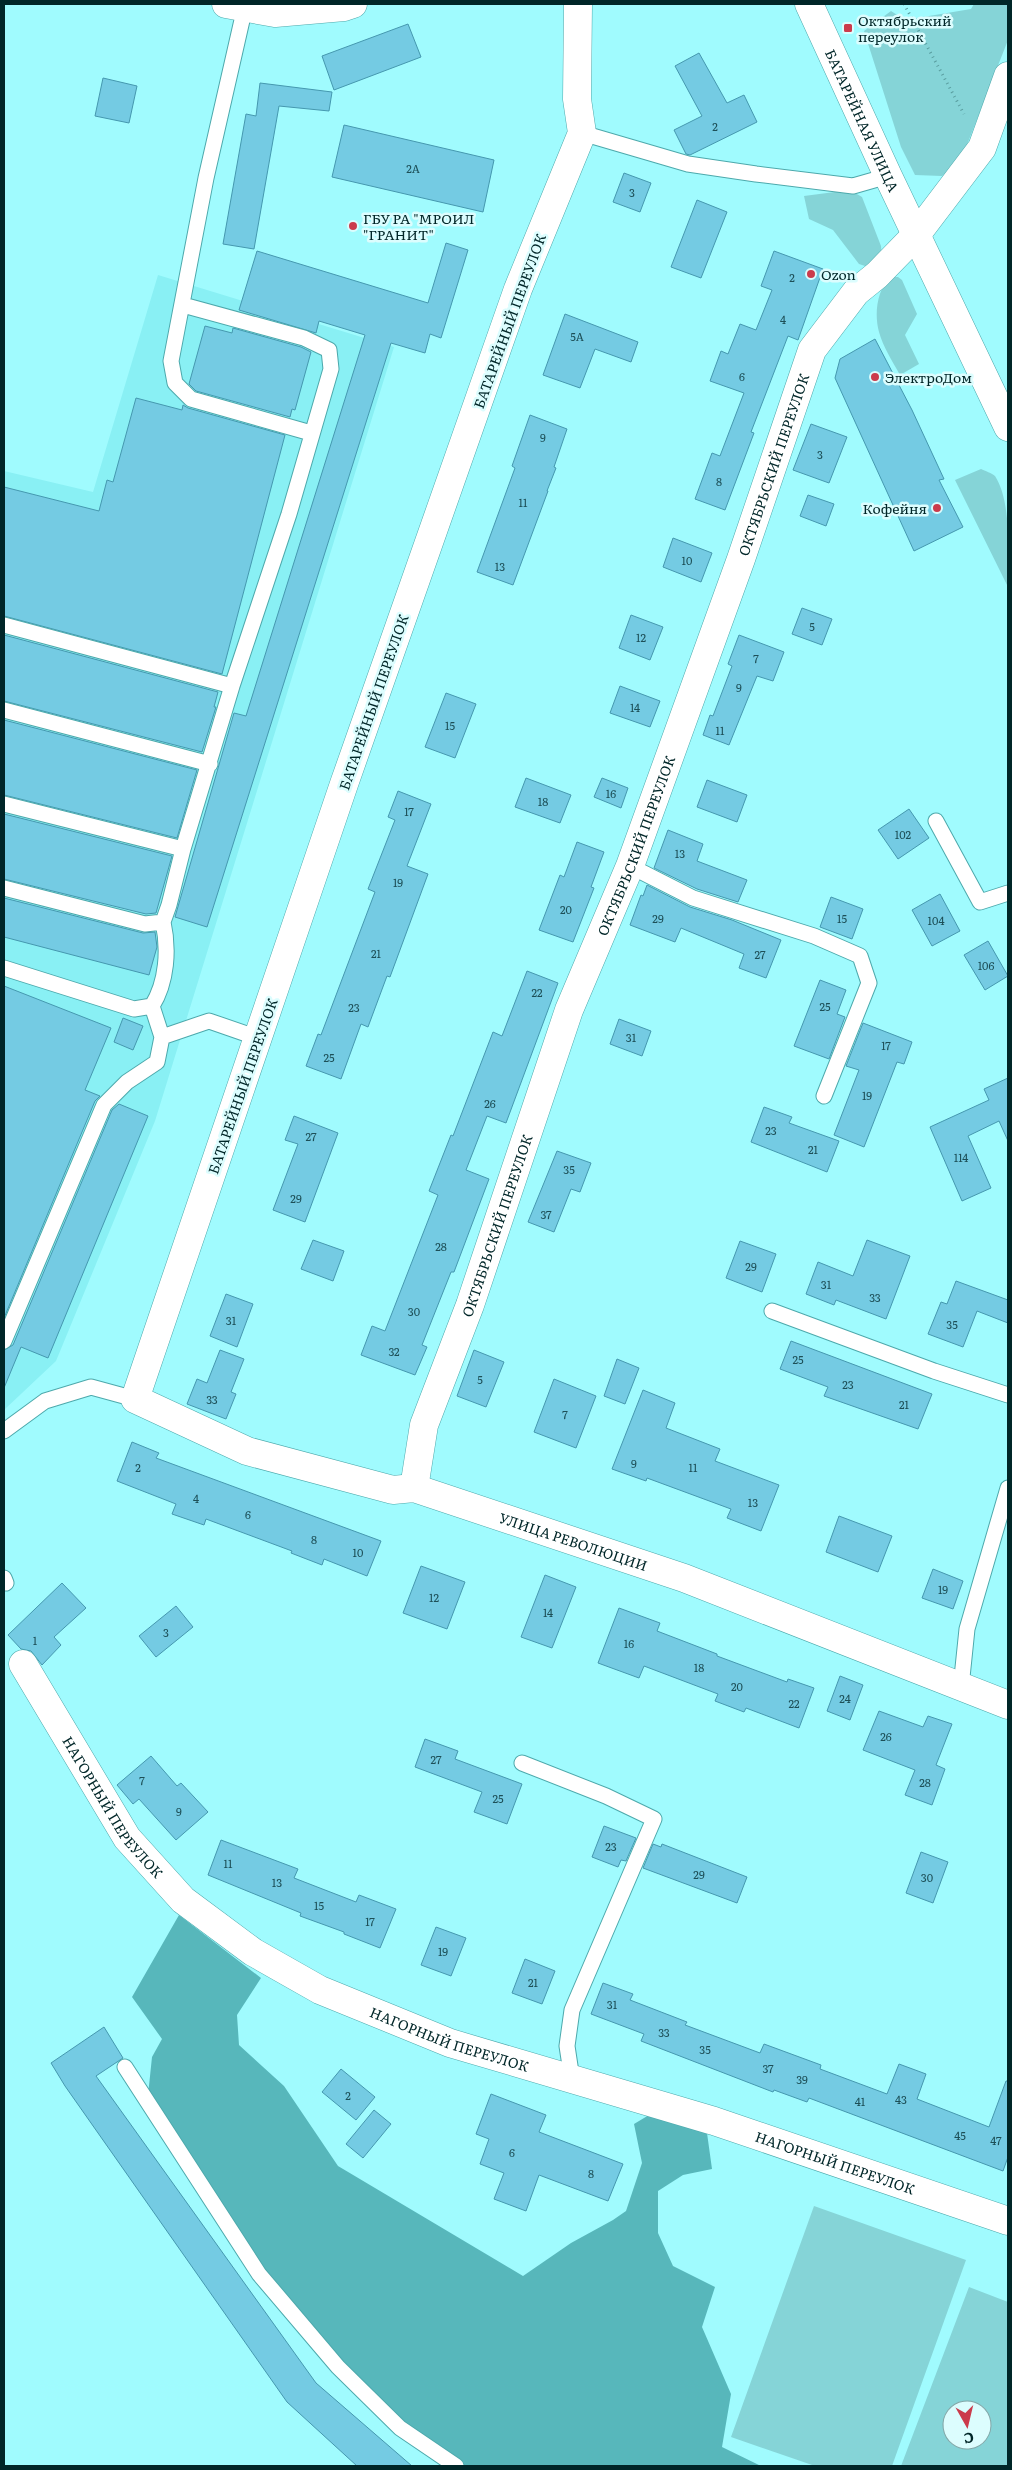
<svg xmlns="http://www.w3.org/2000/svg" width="1012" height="2470" viewBox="0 0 1012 2470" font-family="Literata,serif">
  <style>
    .built { fill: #89f0f4 }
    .green { fill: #85d4d7; fill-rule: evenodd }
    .forest { fill: #57b7bb }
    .building { fill: #74cbe3; stroke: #4598af }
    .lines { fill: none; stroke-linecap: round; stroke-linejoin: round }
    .service-casing { stroke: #4da9ac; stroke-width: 17 }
    .minor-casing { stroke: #4da9ac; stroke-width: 29 }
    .secondary-casing { stroke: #4da9ac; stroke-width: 29 }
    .path { stroke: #5a9ea0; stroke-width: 3; stroke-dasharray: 1 4; stroke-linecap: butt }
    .service { stroke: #fff; stroke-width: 15 }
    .minor { stroke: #fff; stroke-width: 28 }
    .secondary { stroke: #fff; stroke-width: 28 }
    .poi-dot { fill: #cb3b4c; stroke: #dcfdfe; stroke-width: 2 }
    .labels { text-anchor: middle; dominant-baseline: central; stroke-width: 5; stroke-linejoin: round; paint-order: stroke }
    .number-label { font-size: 11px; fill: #1d4f57 }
    .poi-label { font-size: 14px; fill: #002628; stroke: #dcfdfe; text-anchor: start }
    .street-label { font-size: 14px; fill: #002628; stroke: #dcfdfe }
  </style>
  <rect width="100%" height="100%" fill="#a0fbfe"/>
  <path class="built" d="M158 275 394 347 155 1121 56 1361 4 1410V471L93 492Z"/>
  <path class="green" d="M974 4H1008V40L961 160 942 176 915 175 901 147 864 31 891 11 905 20 971 9Z
    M850 190 862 197 881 246 882 260 871 268 859 264 833 230 809 219 804 196Z
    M890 277H898L902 280 917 314 905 335 919 364 900 375C893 362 883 347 879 332 874 314 877 290 890 277Z
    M981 469C985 471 992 473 995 476 1012 502 1008 556 1008 587L955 480Z
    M814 2206 966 2260 892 2466H815L731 2437Z
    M969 2287 1008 2302V2466H901ZM952 2410H982V2440H952Z"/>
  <path class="forest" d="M179 1915 261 1978 237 2015 239 2045 284 2086 338 2166 523 2276 571 2243 613 2220 626 2211 642 2163 634 2124 649 2115 707 2133 712 2169 683 2175 658 2191V2233L673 2266 715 2287 702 2327 731 2394 722 2447 761 2466H463L434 2451 335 2364 272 2287 147 2105 152 2057 162 2039 132 1997Z"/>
  <path class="building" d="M408 24 421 57 334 90 322 56Z
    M699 53 727 103 744 95 757 122 690 155 686 154 674 130 702 116 675 66Z
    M103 78 137 86 129 123 95 116Z
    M260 83 332 92 329 111 279 106 254 249 223 244 246 114 256 116Z
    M344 125 494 160 483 212 332 177Z
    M624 173 651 183 640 212 613 202Z
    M697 200 727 212 701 278 671 267Z
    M446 243 468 250 441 338 430 334 425 353 391 343 207 927 175 917 234 713 246 716 365 335 319 321 316 333 239 310 257 251 428 303Z
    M774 251 823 269 798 340 788 336 751 432 754 433 725 510 695 499 712 453 720 456 744 393 710 381 721 351 728 354 740 324 756 330 772 290 761 286Z
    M565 314 638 342 631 362 595 349 580 388 543 375Z
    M205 326 232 333 233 328 301 347 311 352 295 410 292 409 290 417 196 391 189 384Z
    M875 339 912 410 944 479 939 480 963 527 914 551 835 378 840 359Z
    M136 398 182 410 183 405 188 408 285 435 222 674 4 616V487L99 511 107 480 113 482Z
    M530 415 567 429 554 467 556 468 547 491H548L513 585 477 572 515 468 512 466Z
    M811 424 847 437 829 483 793 470Z
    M808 495 834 504 826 526 800 516Z
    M673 538 712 553 701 582 663 567Z
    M802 608 832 619 822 645 792 634Z
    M631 615 663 627 650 660 619 648Z
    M4 635 218 692 214 707H216L202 752 4 701Z
    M739 635 784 652 773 681 757 676 729 745 703 735 710 715 713 716 732 666 728 664Z
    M620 686 660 701 650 727 610 713Z
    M446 693 476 704 455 758 425 747Z
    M4 720 197 770 177 838 4 795Z
    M526 778 571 795 560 823 515 807Z
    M602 778 628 788 621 808 594 797Z
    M707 780 747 795 737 822 697 807Z
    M398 791 431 804 407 866 428 874 390 977 387 976 368 1027 361 1024 341 1079 306 1066 318 1034 321 1035 375 892 368 889 395 820 388 817Z
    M909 809 929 838 898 859 878 830Z
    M4 814 172 856 156 913 146 914 4 879Z
    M668 830 703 844 697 861 747 880 738 902 697 889 654 868Z
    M577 842 604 852 591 887 594 888 573 942 539 930 560 875 564 877Z
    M647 885 690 907 732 920 781 940 766 978 739 968 744 954 681 928 675 942 630 925 641 895 643 896Z
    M940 894 960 931 932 946 912 910Z
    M831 897 863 909 852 939 820 927Z
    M4 898 143 933 155 932 157 947 149 975 4 937Z
    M988 941 1008 976 985 990 964 955Z
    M527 971 558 983 506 1123 487 1116 466 1170 489 1179 454 1272H451L422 1345 427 1347 415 1375 361 1355 372 1326 385 1331 438 1195 429 1191 451 1135 453 1136 493 1032 502 1036Z
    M820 980 846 990 837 1014 845 1017 829 1059 794 1046Z
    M4 986 111 1028 85 1090 100 1096 95 1101 4 1318Z
    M123 1018 143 1026 133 1050 114 1042Z
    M619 1019 651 1031 642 1056 610 1044Z
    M863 1023 912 1042 904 1064 897 1062 864 1147 834 1135 859 1070 846 1066Z
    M1008 1078V1141L999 1121 968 1136 991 1188 962 1201 930 1127 989 1100 984 1089Z
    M119 1104 148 1116 48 1358 21 1347 4 1388V1350L13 1345 112 1110Z
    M764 1107 792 1117 789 1123 839 1141 827 1172 751 1142Z
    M294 1116 338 1133 305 1222 273 1210 298 1144 285 1140Z
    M557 1151 591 1163 580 1192 571 1189 554 1232 528 1222Z
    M313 1240 344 1251 333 1281 301 1269Z
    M867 1240 910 1256 886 1319 836 1300 834 1305 806 1294 818 1262 853 1276Z
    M740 1241 776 1254 762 1292 726 1278Z
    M956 1281 1008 1300V1323L977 1311 963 1347 928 1334 941 1302 947 1304Z
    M226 1294 253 1304 237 1347 210 1336Z
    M791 1341 932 1394 918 1429 824 1396 828 1387 780 1369Z
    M220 1350 244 1359 231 1392 236 1394 226 1419 187 1404 197 1379 207 1383Z
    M474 1350 504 1362 486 1407 457 1396Z
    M617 1359 639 1368 625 1404 604 1396Z
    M554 1379 596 1396 576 1448 534 1432Z
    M643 1390 675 1403 666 1428 720 1449 715 1461 779 1485 761 1531 727 1518 731 1509 647 1478 646 1481 612 1469Z
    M132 1442 159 1453 156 1458 381 1541 367 1576 324 1559 322 1565 291 1553 292 1551 206 1519 204 1525 172 1514 176 1504 117 1481Z
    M839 1516 892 1536 878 1572 826 1552Z
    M421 1566 465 1582 447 1629 403 1613Z
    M933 1569 963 1581 953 1609 922 1598Z
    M545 1575 576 1587 552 1648 521 1637Z
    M62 1583 86 1608 54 1637 61 1645 42 1665 31 1651 21 1649 8 1635Z
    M176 1606 193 1627 156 1657 139 1636Z
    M619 1608 660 1623 657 1631 717 1654V1656L787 1682 788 1679 814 1688 799 1728 746 1708 744 1712 715 1701 718 1694 644 1666 639 1678 598 1663Z
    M840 1676 863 1685 850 1720 827 1711Z
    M879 1711 923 1727 928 1716 952 1724 936 1765 945 1769 932 1805 905 1795 915 1770 863 1750Z
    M425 1739 458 1751 455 1759 522 1784 507 1824 474 1812 482 1792 415 1767Z
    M151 1756 177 1786 181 1783 208 1812 176 1840 139 1799 133 1804 117 1785Z
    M604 1826 636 1838 626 1861 621 1860 618 1867 592 1857Z
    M221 1840 298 1869 294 1878 356 1902 359 1895 396 1909 380 1948 344 1934V1932L300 1916 301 1913 208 1875Z
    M653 1844 661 1847 662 1844 747 1877 737 1903 643 1868Z
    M921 1852 948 1862 933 1903 906 1893Z
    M436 1927 466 1938 451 1976 421 1965Z
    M525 1959 555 1971 542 2004 512 1993Z
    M603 1983 633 1994 630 2000 687 2022 685 2025 760 2053 764 2044 821 2065 820 2069 887 2094 899 2064 926 2074 917 2099 989 2127 1006 2081H1008V2157L1003 2171 809 2098 807 2102 774 2090 773 2092 641 2041 644 2034 591 2014Z
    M104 2027 123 2058 96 2076 316 2383 412 2466H357L287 2402 65 2086 51 2063Z
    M341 2069 375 2097 356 2120 322 2092Z
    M491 2094 546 2115 539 2132 623 2164 608 2201 539 2175 526 2211 494 2199 504 2173 480 2164 489 2139 476 2134Z
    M374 2110 391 2124 363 2158 346 2144Z"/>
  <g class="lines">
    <defs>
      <path id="service" d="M245 7 206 178 171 361 175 383 191 399 311 433
        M582 133 688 164 756 174 853 186 888 176
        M4 625 232 686
        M4 710 210 764
        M4 804 183 849
        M936 821 980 902 1008 893
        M630 866 693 898 814 936 860 956 869 983 824 1096
        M4 888 145 924 163 922 169 905 183 849 232 686 289 514 331 369 329 350 304 338 183 305
        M4 968 134 1009 152 1006C167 982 169 949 163 922
        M162 1037 209 1021 258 1038
        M772 1311 934 1371 1008 1395
        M4 1341 104 1105 127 1082 157 1062 162 1037 152 1006
        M4 1431 45 1401 91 1387 135 1399
        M4 1578 6 1583
        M961 1687 967 1629 1008 1488
        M522 1763 606 1796 654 1819 572 2010 567 2046 572 2079
        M125 2067 259 2274 338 2367 400 2428 456 2466"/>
      <g id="minor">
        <path d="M226 4 275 13 344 7 353 4"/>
        <path id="s1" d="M578 4 577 99 582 133 518 289 344 784 135 1399 247 1451 393 1490 414 1488 684 1578 1008 1705"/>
        <path id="s2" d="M414 1488 424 1425 470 1305 569 1010 630 866 741 559 812 350 856 292 877 275 916 235 982 148 1008 76"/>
        <path id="s3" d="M23 1664 127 1838 183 1900 253 1952 320 1990 450 2043 714 2121 1008 2221"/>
      </g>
      <g id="secondary">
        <path id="s4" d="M809 4 888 176 1008 427"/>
      </g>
    </defs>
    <use href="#service" class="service-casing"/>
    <use href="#minor" class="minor-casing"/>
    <use href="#secondary" class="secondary-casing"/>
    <path class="path" d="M904 4 964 114"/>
    <use href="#service" class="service"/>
    <use href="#minor" class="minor"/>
    <use href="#secondary" class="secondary"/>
  </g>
  <g class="poi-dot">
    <rect x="843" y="23" width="10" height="10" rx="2.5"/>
    <circle cx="353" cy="226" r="5"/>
    <circle cx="811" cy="274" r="5"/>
    <circle cx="875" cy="377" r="5"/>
    <circle cx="937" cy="508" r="5"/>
  </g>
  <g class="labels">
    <g class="number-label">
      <text x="715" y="126">2</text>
      <text x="413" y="168">2А</text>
      <text x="632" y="192">3</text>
      <text x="792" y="277">2</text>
      <text x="783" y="319">4</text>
      <text x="577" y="336">5А</text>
      <text x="742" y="376">6</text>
      <text x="543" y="437">9</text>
      <text x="820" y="454">3</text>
      <text x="719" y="481">8</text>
      <text x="523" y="502">11</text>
      <text x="687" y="560">10</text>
      <text x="500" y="566">13</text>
      <text x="812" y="626">5</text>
      <text x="641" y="637">12</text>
      <text x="756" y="658">7</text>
      <text x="739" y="687">9</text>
      <text x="635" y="707">14</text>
      <text x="450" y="725">15</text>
      <text x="720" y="730">11</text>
      <text x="611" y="793">16</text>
      <text x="543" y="801">18</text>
      <text x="409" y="811">17</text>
      <text x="903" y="834">102</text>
      <text x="680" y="853">13</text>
      <text x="398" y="882">19</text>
      <text x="566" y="909">20</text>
      <text x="658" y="918">29</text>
      <text x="842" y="918">15</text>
      <text x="936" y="920">104</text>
      <text x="376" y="953">21</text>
      <text x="760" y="954">27</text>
      <text x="986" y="965">106</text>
      <text x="537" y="992">22</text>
      <text x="825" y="1006">25</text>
      <text x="354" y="1007">23</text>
      <text x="631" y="1037">31</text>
      <text x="886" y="1045">17</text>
      <text x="329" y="1057">25</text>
      <text x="867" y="1095">19</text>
      <text x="490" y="1103">26</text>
      <text x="771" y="1130">23</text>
      <text x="311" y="1136">27</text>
      <text x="813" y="1149">21</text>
      <text x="961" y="1157">114</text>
      <text x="569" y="1169">35</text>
      <text x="296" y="1198">29</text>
      <text x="546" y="1214">37</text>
      <text x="441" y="1246">28</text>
      <text x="751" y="1266">29</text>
      <text x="826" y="1284">31</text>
      <text x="875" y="1297">33</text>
      <text x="414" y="1311">30</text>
      <text x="231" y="1320">31</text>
      <text x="952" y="1324">35</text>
      <text x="394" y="1351">32</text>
      <text x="798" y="1359">25</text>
      <text x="480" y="1379">5</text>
      <text x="848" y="1384">23</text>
      <text x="212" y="1399">33</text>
      <text x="904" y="1404">21</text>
      <text x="565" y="1414">7</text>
      <text x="634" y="1463">9</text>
      <text x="138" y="1467">2</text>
      <text x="693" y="1467">11</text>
      <text x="196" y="1498">4</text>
      <text x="753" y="1502">13</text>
      <text x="248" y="1514">6</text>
      <text x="314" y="1539">8</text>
      <text x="358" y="1552">10</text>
      <text x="943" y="1589">19</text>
      <text x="434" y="1597">12</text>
      <text x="548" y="1612">14</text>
      <text x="166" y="1632">3</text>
      <text x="35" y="1640">1</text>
      <text x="629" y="1643">16</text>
      <text x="699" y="1667">18</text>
      <text x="737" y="1686">20</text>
      <text x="845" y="1698">24</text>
      <text x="794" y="1703">22</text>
      <text x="886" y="1736">26</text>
      <text x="436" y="1759">27</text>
      <text x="142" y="1780">7</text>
      <text x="925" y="1782">28</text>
      <text x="498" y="1798">25</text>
      <text x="179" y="1811">9</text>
      <text x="611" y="1846">23</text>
      <text x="228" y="1863">11</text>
      <text x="699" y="1874">29</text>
      <text x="927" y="1877">30</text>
      <text x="277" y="1882">13</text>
      <text x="319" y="1905">15</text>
      <text x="370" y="1921">17</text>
      <text x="443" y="1951">19</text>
      <text x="533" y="1982">21</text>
      <text x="612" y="2004">31</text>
      <text x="664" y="2032">33</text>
      <text x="705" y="2049">35</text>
      <text x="768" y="2068">37</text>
      <text x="802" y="2079">39</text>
      <text x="348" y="2095">2</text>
      <text x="901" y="2099">43</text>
      <text x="860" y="2101">41</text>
      <text x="960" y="2135">45</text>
      <text x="996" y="2140">47</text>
      <text x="512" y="2152">6</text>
      <text x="591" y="2173">8</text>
    </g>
    <g class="poi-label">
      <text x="858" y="20">Октябрьский<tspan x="858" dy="16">переулок</tspan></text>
      <text x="363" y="218">ГБУ РА "МРОИЛ<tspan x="363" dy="16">"ГРАНИТ"</tspan></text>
      <text x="821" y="274">Ozon</text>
      <text x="885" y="377">ЭлектроДом</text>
      <text x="927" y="508" text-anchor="end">Кофейня</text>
    </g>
    <g class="street-label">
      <text stroke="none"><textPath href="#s4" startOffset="128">БАТАРЕЙНАЯ УЛИЦА</textPath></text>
      <text transform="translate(509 321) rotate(-70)">БАТАРЕЙНЫЙ ПЕРЕУЛОК</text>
      <text stroke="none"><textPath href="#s2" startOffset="1086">ОКТЯБРЬСКИЙ ПЕРЕУЛОК</textPath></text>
      <text transform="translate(373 702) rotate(-71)">БАТАРЕЙНЫЙ ПЕРЕУЛОК</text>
      <text stroke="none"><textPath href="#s2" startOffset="681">ОКТЯБРЬСКИЙ ПЕРЕУЛОК</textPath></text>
      <text transform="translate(242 1086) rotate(-71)">БАТАРЕЙНЫЙ ПЕРЕУЛОК</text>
      <text stroke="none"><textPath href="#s2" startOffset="276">ОКТЯБРЬСКИЙ ПЕРЕУЛОК</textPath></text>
      <text stroke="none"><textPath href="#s1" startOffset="1936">УЛИЦА РЕВОЛЮЦИИ</textPath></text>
      <text stroke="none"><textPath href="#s3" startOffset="169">НАГОРНЫЙ ПЕРЕУЛОК</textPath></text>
      <text stroke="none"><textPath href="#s3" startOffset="589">НАГОРНЫЙ ПЕРЕУЛОК</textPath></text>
      <text stroke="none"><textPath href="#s3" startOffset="994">НАГОРНЫЙ ПЕРЕУЛОК</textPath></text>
    </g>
  </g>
  <rect width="1012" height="2470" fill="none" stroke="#002628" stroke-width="10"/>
  <g transform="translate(967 2425) rotate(172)"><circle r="24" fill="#dcfdfe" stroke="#84a7a8"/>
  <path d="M0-4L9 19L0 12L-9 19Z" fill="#cb3b4c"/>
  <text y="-8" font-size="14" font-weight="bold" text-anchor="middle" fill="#002628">С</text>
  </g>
</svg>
